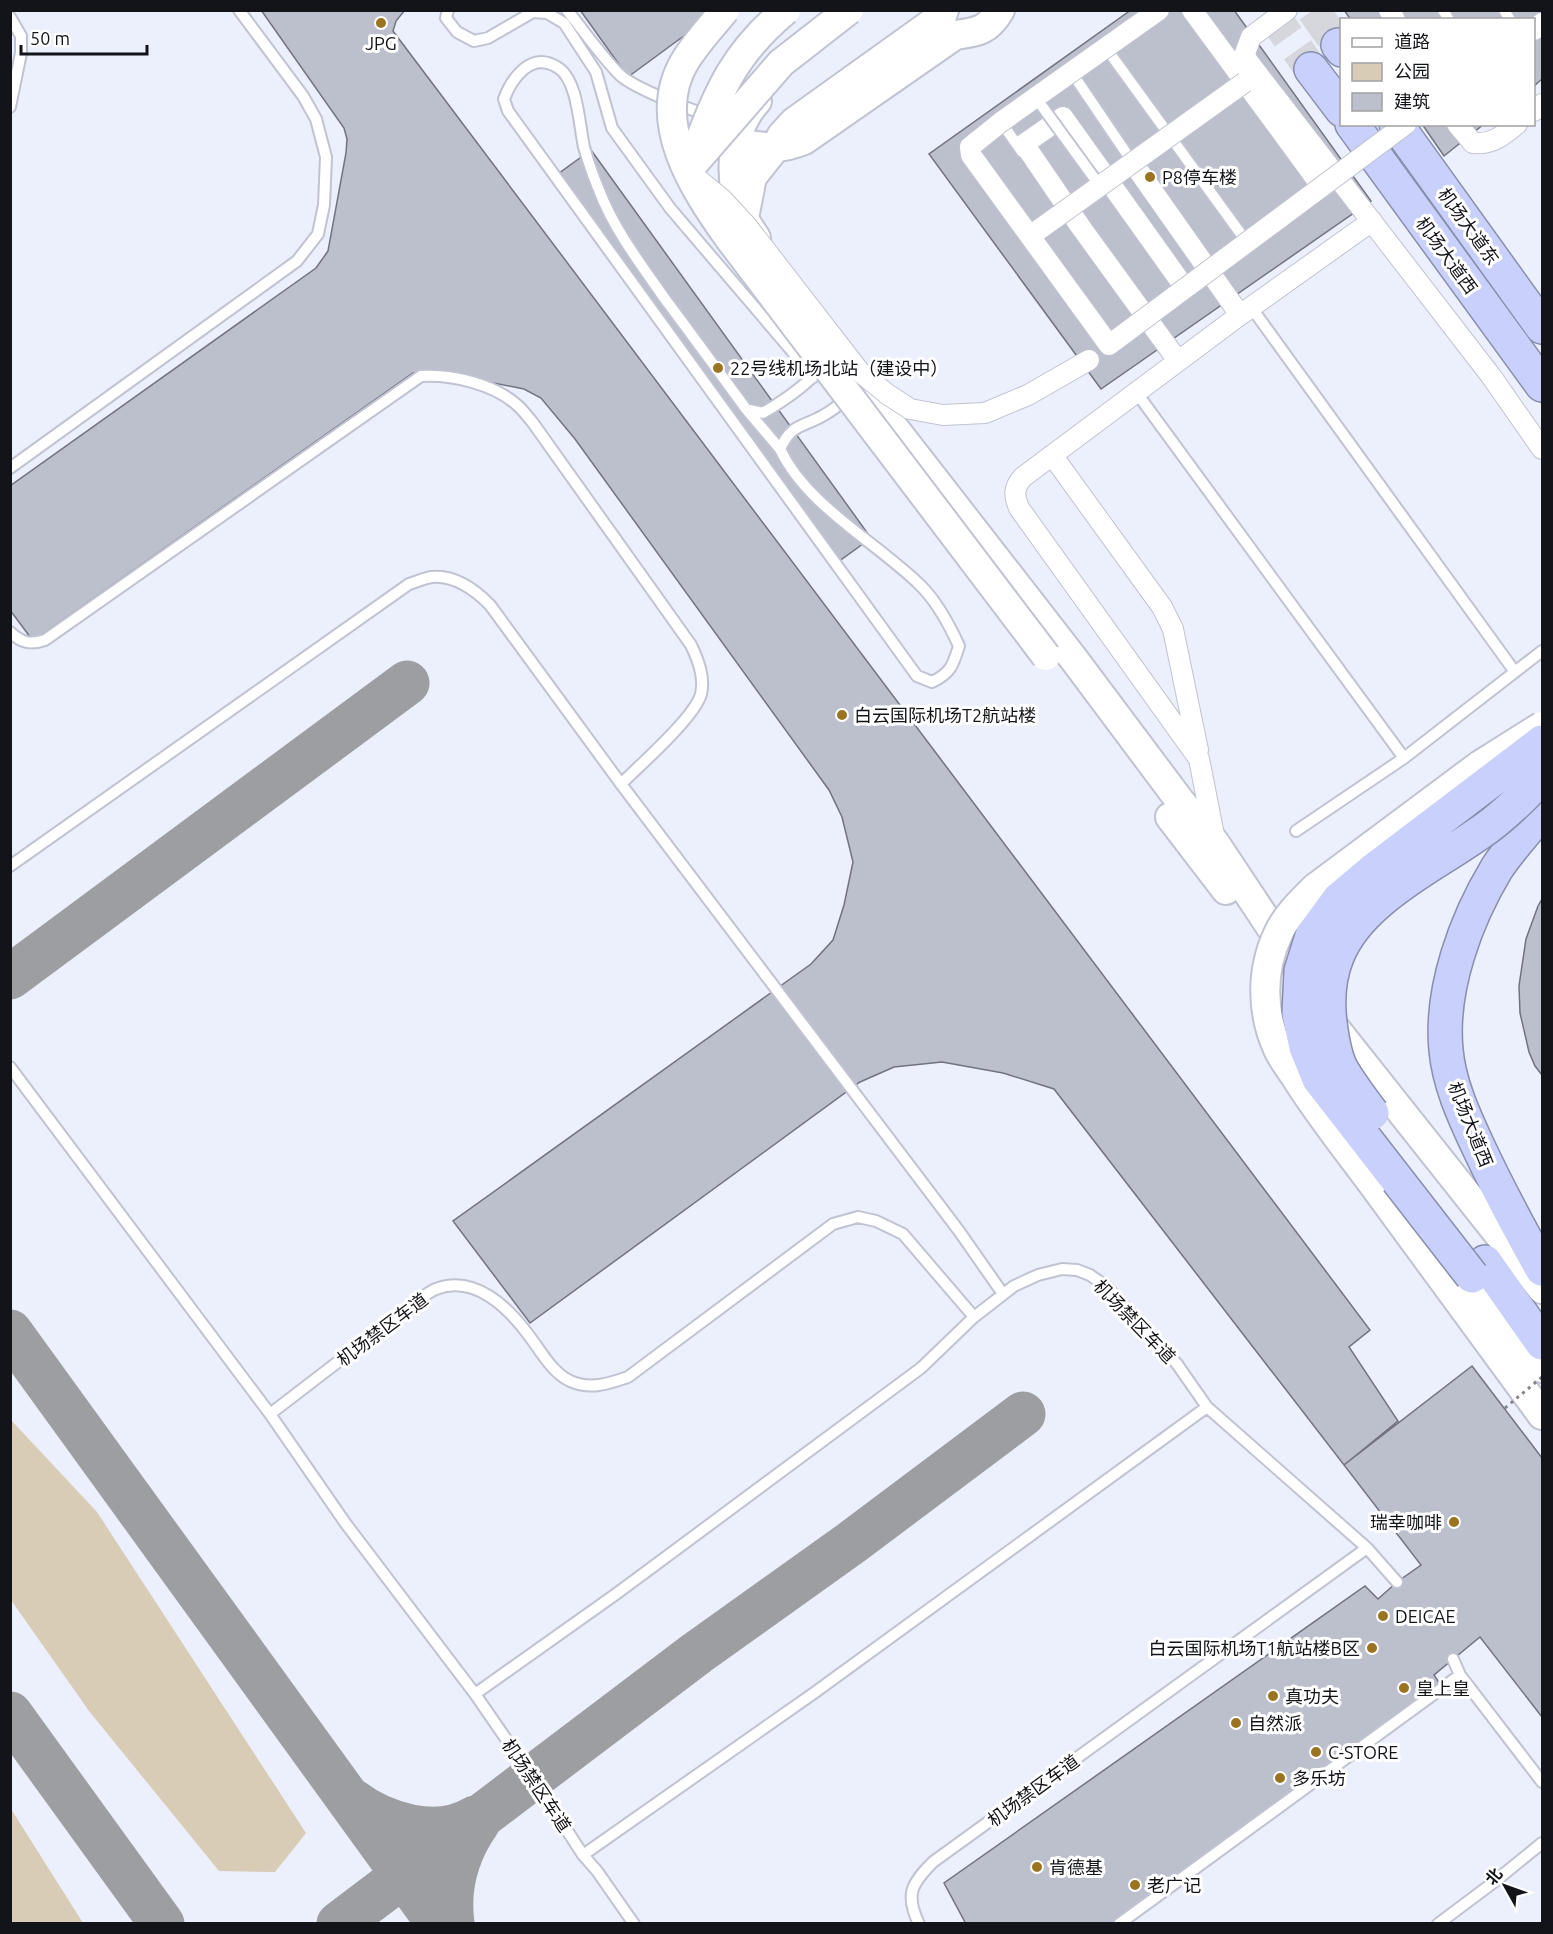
<svg xmlns="http://www.w3.org/2000/svg" width="1553" height="1934" viewBox="0 0 1553 1934" font-family="Ubuntu,'Noto Sans SC',sans-serif">
  <style>
    .built { fill: #eceffc; fill-rule: evenodd }
    .green { fill: #d8ccb7 }
    .lines { fill: none; stroke-linecap: round; stroke-linejoin: round }
    .taxiway { stroke: #9c9ea2; stroke-width: 45 }
    .building { fill: #bcbfcc; stroke: #717380; stroke-width: 1.5 }
    .highway-tunnel { stroke: #d5d7dc; stroke-width: 33; stroke-dasharray: 33 16; stroke-linecap: butt }
    .lane-casing { stroke: #c0c3d1; stroke-width: 14 }
    .street-casing { stroke: #c0c3d1; stroke-width: 22 }
    .secondary-casing { stroke: #c0c3d1; stroke-width: 32 }
    .highway-casing { stroke: #898eac; stroke-width: 36 }
    .lane { stroke: #fff; stroke-width: 10 }
    .street { stroke: #fff; stroke-width: 20 }
    .secondary { stroke: #fff; stroke-width: 28 }
    .highway { stroke: #c8d0fb; stroke-width: 33 }
    .lane-bridge-casing { stroke: #c0c3d1; stroke-width: 14; stroke-linecap: butt }
    .street-bridge-casing { stroke: #c0c3d1; stroke-width: 22; stroke-linecap: butt }
    .secondary-bridge-casing { stroke: #c0c3d1; stroke-width: 32; stroke-linecap: butt }
    .highway-bridge-casing { stroke: #898eac; stroke-width: 36; stroke-linecap: butt }
    .path-bridge { stroke: #83858a; stroke-width: 3; stroke-dasharray: 3 4.5; stroke-linecap: butt }
    .lane-bridge { stroke: #fff; stroke-width: 10 }
    .street-bridge { stroke: #fff; stroke-width: 20 }
    .secondary-bridge { stroke: #fff; stroke-width: 28 }
    .highway-bridge { stroke: #c8d0fb; stroke-width: 33 }
    .poi-dot { fill: #9b7421; stroke: #fff; stroke-width: 2 }
    .labels { text-anchor: middle; dominant-baseline: central; stroke-width: 6; stroke-linejoin: round; paint-order: stroke }
    .poi-label { font-size: 18px; fill: #131419; stroke: #fff; text-anchor: start }
    .street-label { font-size: 18px; fill: #131419; stroke: #fff }
  </style>
  <rect width="100%" height="100%" fill="#f7f9fe"/>
  <path class="built" d="M11 11H1542V1923L11 1924ZM1342 20H1534V124H1342Z"/>
  <path class="green" d="M11 1420 97 1512 306 1833 275 1872 219 1871 89 1711 11 1600Z
    M10 1809H11L83 1923H11Z"/>
  <g class="lines">
    <path class="taxiway" d="M10 977 407 683
      M10 1332 439 1924
      M10 1714 162 1924
      M351 1800C384 1825 437 1841 475 1818
      M339 1924 697 1653 851 1543 1023 1414
      M452 1924C447 1886 457 1852 478 1822"/>
  </g>
  <path class="building" d="M261 10H405L396 21 393 31 1370 1330 1349 1347 1398 1421 1344 1465 1054 1089 1003 1073 942 1062 894 1067 860 1082 530 1323 453 1221 811 964 833 940 844 905 853 862 842 817 829 790 575 439 541 398 524 389 433 371 413 373 33 641 10 610V486L316 268 328 251 346 153 347 139 344 128Z
    M580 10H719L628 77Z
    M1131 10H1234L1371 201 1101 389 929 154Z
    M1344 10H1542V79L1534 86V20H1351Z
    M1422 124H1484L1444 156Z
    M591 150 871 538 831 567 551 179Z
    M1542 899V1075L1535 1066 1529 1052 1520 1013 1519 986 1526 939 1538 906Z
    M1472 1366 1542 1458V1717L1480 1637 1434 1675 1442 1687 1112 1924H966L944 1883 1365 1586 1378 1599 1397 1582 1421 1565 1344 1465Z"/>
  <g class="lines">
    <path class="highway-tunnel" d="M1269 10 1311 69
      M1313 10 1338 45"/>
    <defs>
      <path id="lane" d="M448 10 446 18 457 32 474 41 488 38 533 12 547 13 564 23 596 72 612 128 670 208 814 377
        M567 10C584 31 601 56 620 75 634 88 688 109 708 115
        M1443 10 1449 20
        M1504 10 1510 20
        M10 17 21 36V53L10 107
        M1106 48 1246 241
        M1072 73 1133 163
        M1001 122 1022 152
        M1251 307 1515 672
        M823 366C806 386 785 400 763 413L746 409C719 372 692 335 665 299 642 266 613 228 599 190 593 176 588 161 584 147 579 125 578 79 557 67 531 51 512 78 504 99L508 111 917 676 932 682C951 673 953 665 959 646 949 624 937 601 919 584 876 542 806 505 780 449 792 423 802 428 824 415 832 411 840 404 847 398
        M1136 392 1404 758 1296 831
        M746 409 780 449
        M10 468 297 261 318 234 324 205 326 157 316 119 303 96 239 10
        M10 632C22 643 30 645 45 640L421 376C451 374 494 384 517 405 523 410 528 417 533 423L691 645C698 660 705 677 701 694 695 717 640 765 621 784
        M1404 758 1542 651
        M10 866 409 584C416 582 424 578 432 577 455 575 474 589 490 605L621 784 959 1231 1003 1294
        M10 1067 270 1414 346 1524 475 1694 533 1778 583 1855 597 1871 634 1924
        M270 1414 420 1299C425 1296 430 1291 436 1289 475 1274 509 1308 530 1337 542 1353 552 1372 570 1381 590 1390 608 1384 628 1377L833 1224 858 1217 876 1221 903 1234 974 1317 1014 1286 1038 1275 1062 1269 1077 1270 1090 1275 1107 1287 1177 1364 1207 1407 1367 1548 933 1862C911 1884 905 1895 919 1924
        M1367 1548 1397 1582
        M1453 1659 1460 1675
        M475 1694 616 1594 921 1368 974 1317
        M583 1855 814 1693 1207 1407
        M1119 1924 1460 1675 1542 1782
        M1438 1924 1494 1882 1542 1843"/>
      <path id="street" d="M1192 10 1322 187
        M1287 10 1251 37 1245 53 1247 60 1491 376 1542 449
        M1389 10 1395 20
        M1534 30 1542 23
        M1534 111 1542 104
        M1457 124 1473 143C1492 145 1502 136 1517 124
        M1133 163 1240 315
        M1178 361 1080 226 1024 144 1063 117 1185 288
        M1052 455 1162 607 1173 629 1198 750
        M1215 840 1199 759 1019 508C1014 496 1013 488 1023 477L1240 315 1372 221"/>
      <path id="secondary" d="M735 143C762 147 778 151 804 140L955 35C977 32 988 31 1000 10
        M745 213 752 177 775 148 782 135 794 122 942 16 944 10
        M756 238C752 232 747 225 744 218 728 182 729 131 757 101
        M839 357 1073 658 1180 801 1215 843 1309 985
        M1170 817 1226 890
        M1327 1018 1542 1289
        M1372 1183 1542 1415
        M1472 1276 1542 1368"/>
      <path id="highway" d="M1338 45 1342 50
        M1311 69 1342 110
        M1352 124 1542 385
        M1396 124 1542 327
        M1542 811C1528 830 1510 848 1497 868 1466 919 1440 989 1446 1050 1449 1083 1463 1114 1477 1144 1497 1187 1519 1228 1542 1269
        M1485 1262 1542 1343"/>
    </defs>
    <use href="#lane" class="lane-casing"/>
    <use href="#street" class="street-casing"/>
    <use href="#secondary" class="secondary-casing"/>
    <use href="#highway" class="highway-casing"/>
    <use href="#lane" class="lane"/>
    <use href="#street" class="street"/>
    <use href="#secondary" class="secondary"/>
    <use href="#highway" class="highway"/>
    <defs>
      <path id="lane-bridge" d="M1036 98 1100 186"/>
      <path id="street-bridge" d="M1159 10 1001 122 970 147 971 155 1109 345 1406 124
        M699 180 722 199 747 226 860 372 887 394 910 409 943 415 985 413 1028 395 1089 360
        M1030 236 1245 82"/>
      <path id="secondary-bridge" d="M725 10C711 27 696 43 685 61 649 121 694 189 729 238L1046 656
        M696 150C720 89 734 53 786 10
        M688 170 781 63 849 10
        M1372 1183C1346 1148 1318 1113 1295 1076 1289 1067 1282 1058 1278 1049 1261 1012 1261 970 1278 934 1286 916 1302 901 1315 888L1480 765 1542 726"/>
      <path id="highway-bridge" d="M1372 1113C1361 1098 1350 1084 1341 1068 1334 1054 1332 1038 1330 1023 1324 972 1339 936 1379 902 1412 873 1453 853 1488 827 1508 812 1525 795 1542 777
        M1472 1276 1319 1079 1306 1047 1299 1014 1301 971 1312 936 1339 899 1371 872 1542 742"/>
    </defs>
    <use href="#lane-bridge" class="lane-bridge-casing"/>
    <use href="#street-bridge" class="street-bridge-casing"/>
    <use href="#secondary-bridge" class="secondary-bridge-casing"/>
    <use href="#highway-bridge" class="highway-bridge-casing"/>
    <path class="path-bridge" d="M1505 1408 1542 1377"/>
    <use href="#lane-bridge" class="lane-bridge"/>
    <use href="#street-bridge" class="street-bridge"/>
    <use href="#secondary-bridge" class="secondary-bridge"/>
    <use href="#highway-bridge" class="highway-bridge"/>
  </g>
  <g class="poi-dot">
    <circle cx="381" cy="23" r="6"/>
    <circle cx="1150" cy="177" r="6"/>
    <circle cx="718" cy="368" r="6"/>
    <circle cx="842" cy="715" r="6"/>
    <circle cx="1454" cy="1522" r="6"/>
    <circle cx="1383" cy="1616" r="6"/>
    <circle cx="1372" cy="1648" r="6"/>
    <circle cx="1404" cy="1688" r="6"/>
    <circle cx="1273" cy="1696" r="6"/>
    <circle cx="1236" cy="1723" r="6"/>
    <circle cx="1316" cy="1752" r="6"/>
    <circle cx="1280" cy="1778" r="6"/>
    <circle cx="1037" cy="1867" r="6"/>
    <circle cx="1135" cy="1885" r="6"/>
  </g>
  <g class="labels">
    <g class="poi-label">
      <text x="381" y="43" text-anchor="middle">JPG</text>
      <text x="1162" y="177">P8停车楼</text>
      <text x="730" y="368">22号线机场北站（建设中）</text>
      <text x="854" y="715">白云国际机场T2航站楼</text>
      <text x="1442" y="1522" text-anchor="end">瑞幸咖啡</text>
      <text x="1395" y="1616">DEICAE</text>
      <text x="1360" y="1648" text-anchor="end">白云国际机场T1航站楼B区</text>
      <text x="1416" y="1688">皇上皇</text>
      <text x="1285" y="1696">真功夫</text>
      <text x="1248" y="1723">自然派</text>
      <text x="1328" y="1752">C-STORE</text>
      <text x="1292" y="1778">多乐坊</text>
      <text x="1049" y="1867">肯德基</text>
      <text x="1147" y="1885">老广记</text>
    </g>
    <g class="street-label">
      <text transform="translate(1469 226) rotate(54)">机场大道东</text>
      <text transform="translate(1447 255) rotate(54)">机场大道西</text>
      <text transform="translate(1471 1124) rotate(68)">机场大道西</text>
      <text transform="translate(1135 1321) rotate(46)">机场禁区车道</text>
      <text transform="translate(382 1329) rotate(-37)">机场禁区车道</text>
      <text transform="translate(537 1785) rotate(56)">机场禁区车道</text>
      <text transform="translate(1033 1790) rotate(-36)">机场禁区车道</text>
    </g>
  </g>
  <rect width="1553" height="1934" fill="none" stroke="#131419" stroke-width="24"/>
  <rect x="1340" y="18" width="195" height="108" fill="#ffffff" stroke="#a1a1a3" stroke-width="1.5"/>
  <rect x="1352" y="38" width="30" height="9" fill="#ffffff" stroke="#a1a1a3" stroke-width="1.5"/>
  <text x="1394" y="48" font-size="18" fill="#131419">道路</text>
  <rect x="1352" y="63" width="30" height="18" fill="#d8ccb7" stroke="#a1a1a3" stroke-width="1.5"/>
  <text x="1394" y="78" font-size="18" fill="#131419">公园</text>
  <rect x="1352" y="93" width="30" height="18" fill="#bcbfcc" stroke="#a1a1a3" stroke-width="1.5"/>
  <text x="1394" y="108" font-size="18" fill="#131419">建筑</text>
  <g transform="translate(1505 1886) rotate(310)" stroke="#ffffff" stroke-width="4.5" paint-order="stroke">
  <path d="M0-4.5L10 22L0 15L-10 22Z" fill="#131419"/>
  <text y="-9" font-size="16" font-weight="bold" text-anchor="middle" fill="#131419">北</text>
  </g>
  <path d="M21 45v9h126v-9" fill="none" stroke="#131419" stroke-width="3"/>
  <text x="30" y="45" font-size="18" fill="#131419" stroke="#ffffff" stroke-width="4.5" paint-order="stroke">50 m</text>
</svg>
